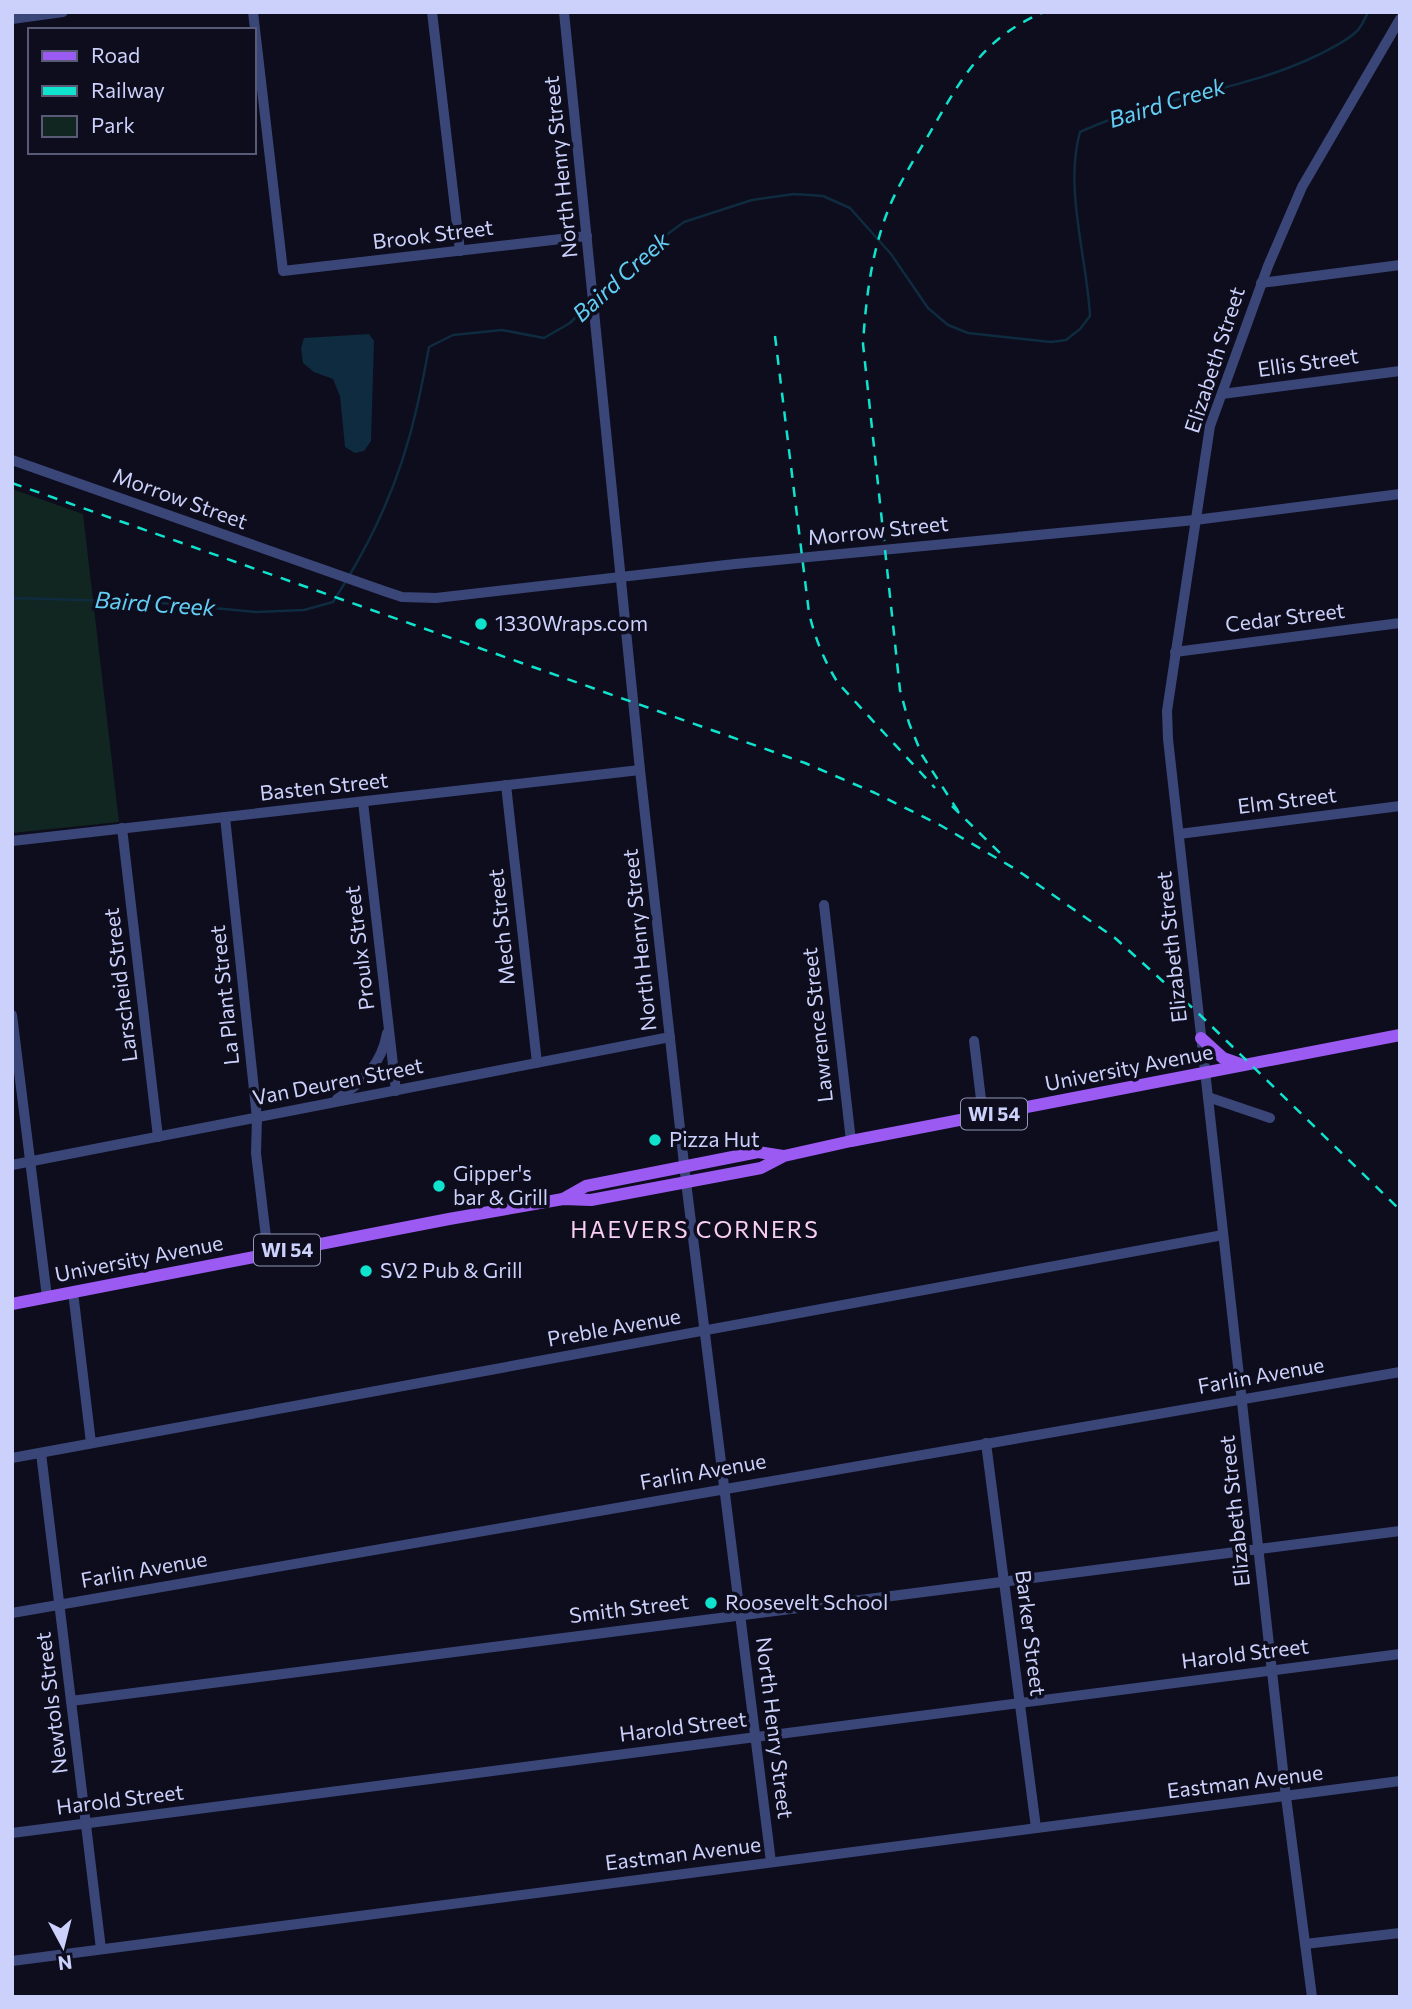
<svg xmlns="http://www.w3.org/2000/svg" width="1412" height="2009" font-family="Commissioner,sans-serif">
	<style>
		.green { fill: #112621 }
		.water { fill: #0f2b3f }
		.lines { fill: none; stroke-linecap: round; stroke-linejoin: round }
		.stream { stroke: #0f2b3f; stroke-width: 2.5 }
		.minor { stroke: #3b4678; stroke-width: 10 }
		.major { stroke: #9b5bf3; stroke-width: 12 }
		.rail { stroke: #10e3cd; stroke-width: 2.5; stroke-dasharray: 10 9; stroke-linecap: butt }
		.poi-dot { fill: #10e3cd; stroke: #0d0d1d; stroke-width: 2.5 }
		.labels { text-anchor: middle; stroke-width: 7; stroke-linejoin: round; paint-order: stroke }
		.shield { fill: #0d0d1d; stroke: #9396b8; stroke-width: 2 }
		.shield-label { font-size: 19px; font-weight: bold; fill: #ccd1fb }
		.street-label { font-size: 21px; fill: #ccd1fb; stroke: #0d0d1d }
		.poi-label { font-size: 21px; fill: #ccd1fb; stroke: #0d0d1d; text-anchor: start }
		.water-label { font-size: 23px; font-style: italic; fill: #62cef4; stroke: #0d0d1d }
		.neighbourhood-label { font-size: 23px; letter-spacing: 2px; fill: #fbcef4; stroke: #0d0d1d }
	</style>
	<rect width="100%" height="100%" fill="#0d0d1d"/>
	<!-- green -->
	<polygon class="green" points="12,489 83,514 119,822 12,833"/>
	<!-- water -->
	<polygon class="water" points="369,334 374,341 371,441 364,451 355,453 345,447 340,396 333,379 314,372 303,363 301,348 304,338"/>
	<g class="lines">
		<!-- stream -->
		<g class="stream">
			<path d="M 597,296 L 632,260 L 684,222 L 752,200 L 794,194 L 823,196 L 850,208 L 891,254 L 928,308 L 948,325 L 968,333 L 1051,342 L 1066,340 L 1080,329 L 1090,316 C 1087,258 1064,188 1080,132 C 1155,97 1241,92 1316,56 C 1329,49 1346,42 1357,31 C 1362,26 1365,18 1368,12"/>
			<path d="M 349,576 C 379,526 403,468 416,411 C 421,390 425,369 429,347 L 453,335 L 502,330 L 544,338 L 570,323 L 590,303"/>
			<polyline points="12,598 151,602 257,612 304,610 333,602 346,581"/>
		</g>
		<!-- minor -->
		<g class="minor">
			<polyline points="253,12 283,271 587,236"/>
			<polyline points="432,12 460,251"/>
			<polyline points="564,12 640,770 686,1182 771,1862"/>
			<polyline points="12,19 63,12"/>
			<polyline points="1261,283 1400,265"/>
			<polyline points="1222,394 1400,371"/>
			<polyline points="12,460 384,591 402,597 436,598 735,564 1195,520 1400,494"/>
			<polyline points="1175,652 1400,623"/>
			<polyline points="506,785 537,1063"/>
			<polyline points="363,802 396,1091"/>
			<polyline points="225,817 257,1118 256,1153 268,1254"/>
			<polyline points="122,828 158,1137"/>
			<polyline points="1179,834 1400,806"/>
			<polyline points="12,841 640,770"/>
			<polyline points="824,905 851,1141"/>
			<polyline points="12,1015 47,1297"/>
			<polyline points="974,1041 983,1116"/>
			<polyline points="1208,1097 1270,1118"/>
			<path d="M 337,1099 C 362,1083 382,1064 387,1033"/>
			<polyline points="12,1165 670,1037"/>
			<polyline points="73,1292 91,1443"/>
			<polyline points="986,1443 1036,1828"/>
			<polyline points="41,1453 101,1949"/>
			<polyline points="12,1458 1223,1235"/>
			<polyline points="12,1613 1400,1372"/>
			<polyline points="71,1701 1400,1531"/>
			<polyline points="12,1833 1400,1654"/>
			<polyline points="1305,1944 1400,1933"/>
			<polyline points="12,1961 1400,1781"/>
			<polyline points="1312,1997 1286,1797 1168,739 1167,711 1210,426 1268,266 1302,187 1400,19"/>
		</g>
		<!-- major -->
		<g class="major">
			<polyline points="1201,1038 1223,1058 1243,1065"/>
			<polyline points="563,1199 586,1186 758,1152 783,1156"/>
			<polyline points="12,1304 449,1219 563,1199 591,1200 761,1168 784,1156 851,1141 1400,1035"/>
		</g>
		<!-- rail -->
		<g class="rail">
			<path d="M 775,336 L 809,613 C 815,638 824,661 838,683 L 935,788"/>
			<polyline points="12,483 805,763 875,793 940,825 1017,870 1115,938 1198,1013 1400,1210"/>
			<polyline points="952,806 1002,855"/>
			<path d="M 958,811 L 922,755 L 909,723 L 900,690 L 863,344 C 866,296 872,248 891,203 C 903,176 920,150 935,124 C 965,72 987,36 1044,12"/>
		</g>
	</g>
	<!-- markers -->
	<g class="poi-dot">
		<circle cx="481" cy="624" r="7"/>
		<circle cx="655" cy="1140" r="7"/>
		<circle cx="439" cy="1186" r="7"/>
		<circle cx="366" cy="1271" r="7"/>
		<circle cx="711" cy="1603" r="7"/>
	</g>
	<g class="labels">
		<!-- shield labels -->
		<g class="shield">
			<rect x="961" y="1098.5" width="66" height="31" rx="5"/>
			<rect x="254" y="1234.5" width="66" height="31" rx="5"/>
		</g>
		<g class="shield-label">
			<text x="994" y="1121">WI 54</text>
			<text x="287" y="1257">WI 54</text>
		</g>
		<!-- street labels -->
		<g class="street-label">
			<text transform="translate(561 167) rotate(-96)" y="7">North Henry Street</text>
			<text transform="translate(433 235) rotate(-7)" y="7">Brook Street</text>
			<text transform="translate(1215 360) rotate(-72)" y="7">Elizabeth Street</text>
			<text transform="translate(1308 363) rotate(-8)" y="7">Ellis Street</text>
			<text transform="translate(180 499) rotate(20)" y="7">Morrow Street</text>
			<text transform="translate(878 531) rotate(-6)" y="7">Morrow Street</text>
			<text transform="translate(1285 618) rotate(-7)" y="7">Cedar Street</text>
			<text transform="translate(324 787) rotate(-6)" y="7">Basten Street</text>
			<text transform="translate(1287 801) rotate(-7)" y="7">Elm Street</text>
			<text transform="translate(502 927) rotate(-96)" y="7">Mech Street</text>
			<text transform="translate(640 940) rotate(-96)" y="7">North Henry Street</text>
			<text transform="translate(1172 947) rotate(-96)" y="7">Elizabeth Street</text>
			<text transform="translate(360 948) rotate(-97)" y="7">Proulx Street</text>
			<text transform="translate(121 985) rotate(-97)" y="7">Larscheid Street</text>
			<text transform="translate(225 995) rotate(-96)" y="7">La Plant Street</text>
			<text transform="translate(818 1025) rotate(-96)" y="7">Lawrence Street</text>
			<text transform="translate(1129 1068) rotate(-11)" y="7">University Avenue</text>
			<text transform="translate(338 1082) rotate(-11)" y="7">Van Deuren Street</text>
			<text transform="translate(139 1259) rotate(-11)" y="7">University Avenue</text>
			<text transform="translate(614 1328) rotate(-10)" y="7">Preble Avenue</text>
			<text transform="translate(1261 1376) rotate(-10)" y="7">Farlin Avenue</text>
			<text transform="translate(703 1472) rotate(-10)" y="7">Farlin Avenue</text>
			<text transform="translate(1235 1511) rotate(-96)" y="7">Elizabeth Street</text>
			<text transform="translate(144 1570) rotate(-10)" y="7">Farlin Avenue</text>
			<text transform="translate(629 1609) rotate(-7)" y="7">Smith Street</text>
			<text transform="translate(1030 1633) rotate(83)" y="7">Barker Street</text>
			<text transform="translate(1245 1654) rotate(-7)" y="7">Harold Street</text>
			<text transform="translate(52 1703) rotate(-97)" y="7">Newtols Street</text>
			<text transform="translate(683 1727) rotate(-7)" y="7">Harold Street</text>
			<text transform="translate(774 1728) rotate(83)" y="7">North Henry Street</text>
			<text transform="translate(1245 1782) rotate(-7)" y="7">Eastman Avenue</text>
			<text transform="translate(120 1800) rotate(-7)" y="7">Harold Street</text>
			<text transform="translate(683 1854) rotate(-7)" y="7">Eastman Avenue</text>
		</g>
		<!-- poi labels -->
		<g class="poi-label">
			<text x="495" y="631">1330Wraps.com</text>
			<text x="669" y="1147">Pizza Hut</text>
			<text x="453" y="1181">Gipper's<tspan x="453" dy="24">bar &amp; Grill</tspan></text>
			<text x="380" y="1278">SV2 Pub &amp; Grill</text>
			<text x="725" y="1610">Roosevelt School</text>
		</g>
		<!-- water labels -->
		<g class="water-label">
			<text transform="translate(1167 103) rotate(-17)" y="8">Baird Creek</text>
			<text transform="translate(621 277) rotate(-42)" y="8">Baird Creek</text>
			<text transform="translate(155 604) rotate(4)" y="8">Baird Creek</text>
		</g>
		<!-- neighbourhood labels -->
		<g class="neighbourhood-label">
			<text x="695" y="1238">HAEVERS CORNERS</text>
		</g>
	</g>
	<!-- border -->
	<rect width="1412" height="2009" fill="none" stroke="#ccd1fb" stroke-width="28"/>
	<!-- legend -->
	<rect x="28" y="28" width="228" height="126" fill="#0d0d1d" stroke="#595b76" stroke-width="2"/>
	<rect x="42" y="51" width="35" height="10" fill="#9b5bf3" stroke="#595b76" stroke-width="2"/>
	<text x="91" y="63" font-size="21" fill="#ccd1fb">Road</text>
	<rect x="42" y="86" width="35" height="10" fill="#10e3cd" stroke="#595b76" stroke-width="2"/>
	<text x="91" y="98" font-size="21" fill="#ccd1fb">Railway</text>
	<rect x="42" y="116" width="35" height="21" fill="#112621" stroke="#595b76" stroke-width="2"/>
	<text x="91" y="133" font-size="21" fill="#ccd1fb">Park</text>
	<!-- north arrow -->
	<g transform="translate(63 1946) rotate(173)" stroke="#0d0d1d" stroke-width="5" paint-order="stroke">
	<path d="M0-5L12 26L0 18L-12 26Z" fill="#ccd1fb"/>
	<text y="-10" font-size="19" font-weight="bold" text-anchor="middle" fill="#ccd1fb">N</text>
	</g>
</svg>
